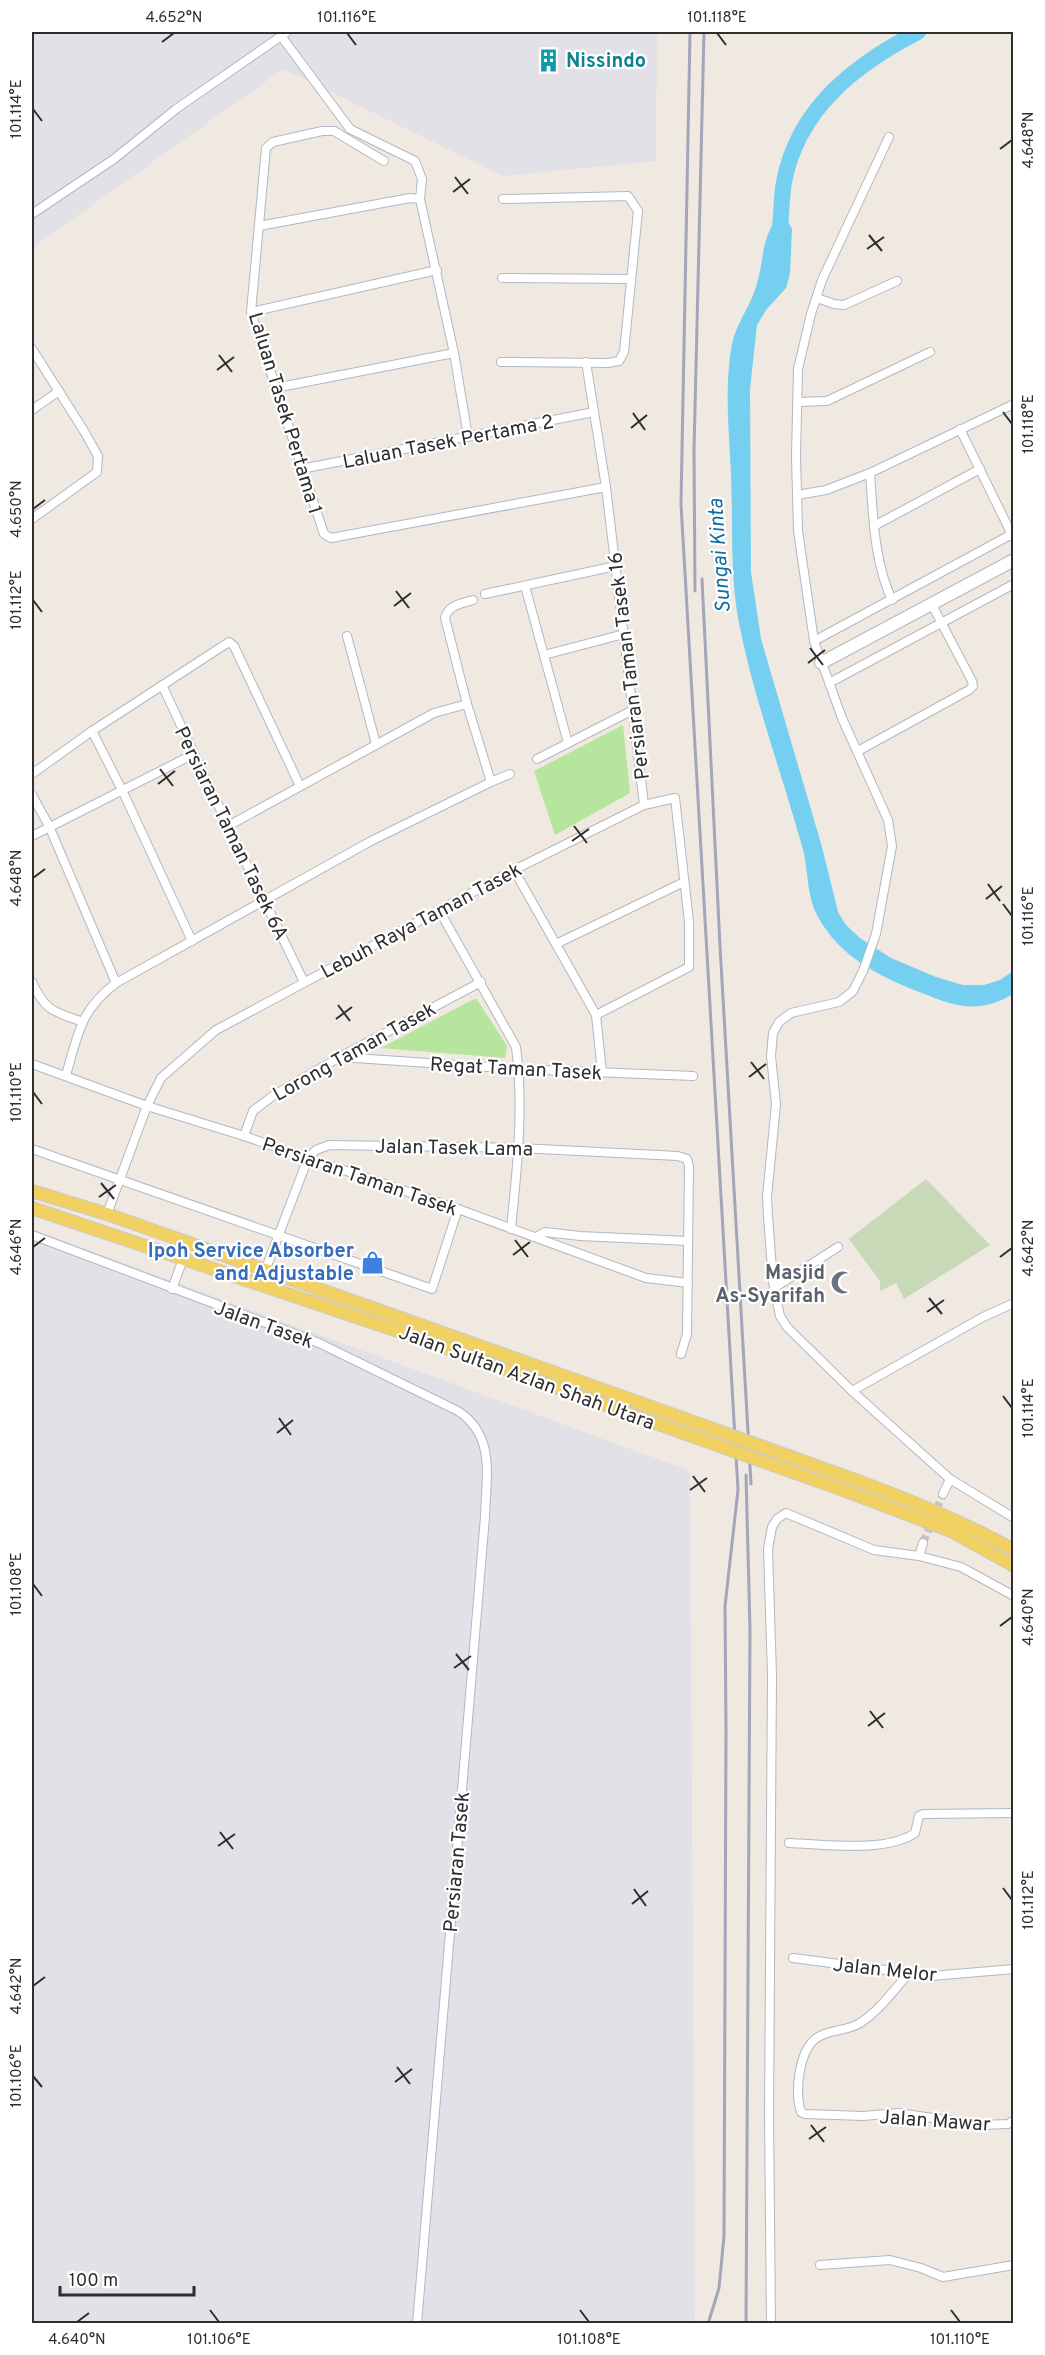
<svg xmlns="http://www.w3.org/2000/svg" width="1045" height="2355" font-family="Overpass,sans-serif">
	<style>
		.industrial { fill: #e3e1e8 }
		.green { fill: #b6e59e }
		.cemetery { fill: #c8d9b8 }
		.water { fill: #75cff0 }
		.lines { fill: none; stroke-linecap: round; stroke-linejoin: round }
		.river { stroke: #75cff0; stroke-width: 16 }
		.street-tunnel { stroke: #c8c4bd; stroke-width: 8; stroke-dasharray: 8 4; stroke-linecap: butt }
		.street-casing { stroke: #b4b7c1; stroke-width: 10 }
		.secondary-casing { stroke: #b4b7c1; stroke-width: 14 }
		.primary-casing { stroke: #c9c9c9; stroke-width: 14 }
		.street { stroke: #fff; stroke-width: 8 }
		.secondary { stroke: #fff; stroke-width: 12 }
		.primary { stroke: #f2d163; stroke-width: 12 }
		.rail { stroke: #a3a6b8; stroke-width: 3 }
		.primary-bridge-casing { stroke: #c9c9c9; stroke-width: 14; stroke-linecap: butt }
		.primary-bridge { stroke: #f2d163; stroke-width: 12 }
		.ticks { fill: none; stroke: #2e2e2e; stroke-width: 2 }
		.labels { text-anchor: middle; stroke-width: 4.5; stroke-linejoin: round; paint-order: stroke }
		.culture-label { font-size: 20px; font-weight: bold; fill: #0d838f; stroke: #fff; text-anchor: start }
		.street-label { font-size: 20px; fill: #2e2e2e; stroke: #fff }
		.shop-label { font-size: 20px; font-weight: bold; fill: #366cbe; stroke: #fff; text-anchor: end }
		.worship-label { font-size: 20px; font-weight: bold; fill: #5b616d; stroke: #fff; text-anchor: end }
		.water-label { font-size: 21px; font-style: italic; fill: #0d6fa3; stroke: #fff }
		.neatline { fill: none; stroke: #2e2e2e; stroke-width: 2 }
		.ticks-label { font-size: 15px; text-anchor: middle; fill: #2e2e2e }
	</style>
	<rect width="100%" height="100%" fill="#efe9e1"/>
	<!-- industrial -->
	<g class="industrial">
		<polygon points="32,32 657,32 656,161 503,176 283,69 32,248"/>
		<polygon points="32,1229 690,1471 695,2323 32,2323"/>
	</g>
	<!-- green -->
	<g class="green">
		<polygon points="623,725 630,793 555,835 534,771"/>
		<polygon points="476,998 507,1046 505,1058 381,1048"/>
	</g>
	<!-- cemetery -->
	<polygon class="cemetery" points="926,1179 990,1245 904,1299 896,1283 880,1291 880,1281 849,1239"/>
	<!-- water -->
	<path class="water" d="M 782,211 L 792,229 L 790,274 L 786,288 L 766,310 L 757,325 L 750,389 L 751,572 L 761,639 L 822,847 L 838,912 L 846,925 L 860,938 L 891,958 L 936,977 L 963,985 L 984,985 L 1000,980 L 1013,971 L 1013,994 C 980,1014 956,1007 922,993 C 880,977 839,957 817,915 C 808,898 808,877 805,859 C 803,846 798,834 795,822 C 775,754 751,687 738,618 C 730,570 733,522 731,474 C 729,431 724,387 732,344 C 736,324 750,307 756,287 C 766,255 759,240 782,211 Z"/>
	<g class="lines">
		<!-- river -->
		<path class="river" d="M 779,232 C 782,216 781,198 784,182 C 798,108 856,64 918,32"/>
		<!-- street-tunnel -->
		<polyline class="street-tunnel" points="923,1543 943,1494"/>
		<defs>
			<g id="street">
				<polyline points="281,36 350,129 415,161 422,179 420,199"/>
				<polyline points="889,137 822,280 811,314 798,369 796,456 798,531 814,641 842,718 888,820 892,846 876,934 863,971 853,991 839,1002 791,1013 779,1022 773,1033 771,1056 776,1104 767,1197 768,1216 773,1282 780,1316 787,1327 852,1391 950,1479 1014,1518"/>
				<polyline points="384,161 334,131 322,131 273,142 266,148 251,312 324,534 331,538 606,487"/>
				<polyline points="32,214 114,159 176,109 287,32"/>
				<polyline points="259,226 410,198 420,199 454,353 468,437"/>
				<polyline points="502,278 631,279"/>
				<polyline points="817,298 834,304 844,305 897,281"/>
				<polyline points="251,312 437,270"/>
				<polyline points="32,349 84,431 98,456 97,472 32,519"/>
				<polyline points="501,362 608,363 619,361 624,352 638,211 628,196 503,199"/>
				<polyline points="586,362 606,487 644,805"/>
				<polyline points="275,388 454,353"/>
				<polyline points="797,402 827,401 930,352"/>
				<polyline points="32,410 59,391"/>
				<polyline points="960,429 1013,537"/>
				<polyline points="301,469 594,412"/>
				<path d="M 870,473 C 873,515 874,562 892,600"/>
				<polyline points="797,495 826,490 870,473 1014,404"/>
				<polyline points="874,526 980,469"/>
				<polyline points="525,586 568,743"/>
				<polyline points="485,594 616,566"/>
				<polyline points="347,636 376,744"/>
				<polyline points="814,641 1014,533"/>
				<polyline points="544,655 624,634"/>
				<polyline points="829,683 1014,584"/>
				<polyline points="162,685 228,826 304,982"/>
				<path d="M 467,704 L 445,618 C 449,604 461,604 473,600"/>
				<polyline points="92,731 122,790 192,941"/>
				<polyline points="858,751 969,690 973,686 972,681 931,603"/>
				<polyline points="537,759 633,710"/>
				<polyline points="32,774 92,731 229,642 234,646 300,786"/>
				<polyline points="491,782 510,774"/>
				<polyline points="32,795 49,826 116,983"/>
				<polyline points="32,836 194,754"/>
				<polyline points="514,870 596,1015 602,1072"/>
				<path d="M 439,910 L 516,1047 C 524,1108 517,1169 511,1229"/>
				<polyline points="556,944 684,882"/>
				<path d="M 32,982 C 45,1011 54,1012 83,1022"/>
				<polyline points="340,1057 519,1069 693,1076"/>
				<polyline points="32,1064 147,1106 244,1136 458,1209 646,1278 688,1283"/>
				<path d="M 66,1075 C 78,1035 80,1010 116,983 L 371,841 L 491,782 L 467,704 L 434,713 L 228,826"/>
				<polyline points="244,1136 253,1111 274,1095 340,1057 481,982"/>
				<polyline points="32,1149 432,1289 458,1209"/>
				<polyline points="107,1214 147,1106 161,1078 216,1030 514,870 644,805 675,798 689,922 689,967 596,1015"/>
				<path d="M 32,1235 L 319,1343 L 458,1411 C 496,1436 486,1477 485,1517 L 417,2324"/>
				<polyline points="536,1237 545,1232 580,1236 688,1241"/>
				<polyline points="265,1271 308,1158 316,1150 329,1145 519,1148 678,1156 687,1159 689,1166 687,1334 681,1354"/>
				<polyline points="774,1288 838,1247"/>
				<polyline points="172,1289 183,1259"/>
				<polyline points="852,1391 983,1317 1014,1303"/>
				<polyline points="943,1494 950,1479"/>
				<polyline points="919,1556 923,1543"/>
				<path d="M 789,1843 C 824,1844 886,1853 915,1833 L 919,1816 L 923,1814 L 1014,1813"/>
				<polyline points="793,1958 931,1976 1014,1969"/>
				<path d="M 909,1973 C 894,1990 879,2011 860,2023 C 848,2031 833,2029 820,2036 C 799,2046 794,2092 801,2112 L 805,2114 L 863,2116 L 898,2113 L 982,2125 L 1008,2124 L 1014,2120"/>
				<polyline points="820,2265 890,2260 921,2268 943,2277 1014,2265"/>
				<polyline points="771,2324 769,2115 772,1675 768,1549 772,1527 777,1519 786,1513 874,1550 919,1556 961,1567 1014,1596"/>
			</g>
			<polyline id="secondary" points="821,663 1014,560"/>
			<g id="primary">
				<polyline points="32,1191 107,1214 632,1400"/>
				<polyline points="32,1208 413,1336 630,1414"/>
				<path d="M 847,1477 C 907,1499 957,1519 1014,1550"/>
				<polyline points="846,1491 951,1531 1014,1566"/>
			</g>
		</defs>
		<!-- street casing -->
		<use href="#street" class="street-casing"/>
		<!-- secondary casing -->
		<use href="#secondary" class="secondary-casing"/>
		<!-- primary casing -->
		<use href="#primary" class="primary-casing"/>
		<!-- street -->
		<use href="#street" class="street"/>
		<!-- secondary -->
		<use href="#secondary" class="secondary"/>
		<!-- primary -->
		<use href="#primary" class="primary"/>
		<!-- rail -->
		<g class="rail">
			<polyline points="690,32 681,504 738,1490 725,1606 726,1730 724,2236 719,2288 708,2324"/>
			<polyline points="702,579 720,946 751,1484"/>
			<polyline points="695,591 694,451 704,32"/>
			<polyline points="746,1475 750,1630 746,2324"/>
		</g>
		<defs>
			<g id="primary-bridge">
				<polyline points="632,1400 847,1477"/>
				<polyline points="630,1414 846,1491"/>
			</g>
		</defs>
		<!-- primary-bridge casing -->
		<use href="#primary-bridge" class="primary-bridge-casing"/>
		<!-- primary-bridge -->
		<use href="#primary-bridge" class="primary-bridge"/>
	</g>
	<!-- ticks -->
	<path class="ticks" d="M 347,33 L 356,45M 717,33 L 726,45M 162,42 L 174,33M 33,109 L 42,121M 1000,149 L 1012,140M 455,177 L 468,194M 453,192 L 470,179M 869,235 L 882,251M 867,249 L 884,237M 219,355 L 232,372M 217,370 L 234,357M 1003,412 L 1012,424M 633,413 L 645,430M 631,428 L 647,415M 33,509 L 45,500M 396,591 L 409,608M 33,600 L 42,612M 394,606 L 411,593M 810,648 L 823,665M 808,663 L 825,650M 160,769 L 173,786M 158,784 L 175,771M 574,826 L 587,843M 572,841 L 589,829M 33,878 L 45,869M 988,884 L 1000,901M 986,899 L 1002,886M 1003,904 L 1012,916M 338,1005 L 350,1021M 336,1019 L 352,1007M 751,1062 L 764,1079M 749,1077 L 766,1064M 33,1092 L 42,1104M 101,1183 L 114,1199M 99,1197 L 116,1185M 515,1240 L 528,1257M 33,1247 L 45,1238M 513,1255 L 530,1242M 1000,1257 L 1012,1248M 929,1298 L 942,1314M 927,1312 L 944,1300M 1003,1396 L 1012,1408M 279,1418 L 291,1435M 277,1433 L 293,1420M 693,1476 L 705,1492M 690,1490 L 707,1478M 33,1584 L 42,1596M 1000,1626 L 1012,1617M 456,1654 L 469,1670M 454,1668 L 471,1656M 870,1711 L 883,1728M 868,1726 L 885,1713M 220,1832 L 233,1849M 218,1846 L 235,1834M 1003,1888 L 1012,1900M 634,1889 L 646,1906M 632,1904 L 648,1891M 33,1986 L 45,1977M 397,2067 L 410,2084M 33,2076 L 42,2087M 395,2082 L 412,2069M 811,2125 L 824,2142M 809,2139 L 826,2127M 210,2310 L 219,2322M 580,2310 L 589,2322M 951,2310 L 960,2322M 77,2322 L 89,2313"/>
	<!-- icons -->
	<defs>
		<symbol id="building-bare" viewBox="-9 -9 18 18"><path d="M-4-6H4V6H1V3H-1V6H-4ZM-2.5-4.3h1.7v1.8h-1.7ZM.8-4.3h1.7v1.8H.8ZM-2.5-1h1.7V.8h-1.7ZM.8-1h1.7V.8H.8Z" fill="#0f9aa8" stroke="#fff" stroke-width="2.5" paint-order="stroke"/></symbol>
		<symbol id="shop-bare" viewBox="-9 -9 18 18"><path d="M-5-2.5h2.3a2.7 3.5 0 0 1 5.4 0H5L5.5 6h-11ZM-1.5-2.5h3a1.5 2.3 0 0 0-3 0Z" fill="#3f7fe0" stroke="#fff" stroke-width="2.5" paint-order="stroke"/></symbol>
		<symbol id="mosque-bare" viewBox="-9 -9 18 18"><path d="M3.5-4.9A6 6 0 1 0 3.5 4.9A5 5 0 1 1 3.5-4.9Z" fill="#6b7280" stroke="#fff" stroke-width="2.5" paint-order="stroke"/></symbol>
	</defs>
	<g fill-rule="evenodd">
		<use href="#building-bare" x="532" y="44" width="33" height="33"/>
		<use href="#shop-bare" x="356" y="1246" width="33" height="33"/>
		<use href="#mosque-bare" x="826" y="1266" width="33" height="33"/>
	</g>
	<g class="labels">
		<!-- culture labels -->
		<g class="culture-label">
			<text x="566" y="67">Nissindo</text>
		</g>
		<!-- street labels -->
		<g class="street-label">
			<text transform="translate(286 413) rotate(73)" y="7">Laluan Tasek Pertama 1</text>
			<text transform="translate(448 441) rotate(-11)" y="7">Laluan Tasek Pertama 2</text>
			<text transform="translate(628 666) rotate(-97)" y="7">Persiaran Taman Tasek 16</text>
			<text transform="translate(232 833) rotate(64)" y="7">Persiaran Taman Tasek 6A</text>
			<text transform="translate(421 920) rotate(-28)" y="7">Lebuh Raya Taman Tasek</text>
			<text transform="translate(354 1051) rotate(-29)" y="7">Lorong Taman Tasek</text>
			<text transform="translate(516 1068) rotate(3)" y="7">Regat Taman Tasek</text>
			<text transform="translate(454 1147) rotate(1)" y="7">Jalan Tasek Lama</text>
			<text transform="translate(360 1176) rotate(19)" y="7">Persiaran Taman Tasek</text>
			<text transform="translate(264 1324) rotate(20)" y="7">Jalan Tasek</text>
			<text transform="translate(527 1377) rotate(20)" y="7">Jalan Sultan Azlan Shah Utara</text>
			<text transform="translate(456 1862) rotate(-85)" y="7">Persiaran Tasek</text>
			<text transform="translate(885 1969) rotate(6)" y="7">Jalan Melor</text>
			<text transform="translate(935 2120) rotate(4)" y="7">Jalan Mawar</text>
		</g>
		<!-- shop labels -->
		<g class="shop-label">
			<text x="354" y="1257">Ipoh Service Absorber<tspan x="354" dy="23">and Adjustable</tspan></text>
		</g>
		<!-- worship labels -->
		<g class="worship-label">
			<text x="825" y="1279">Masjid<tspan x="825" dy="23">As-Syarifah</tspan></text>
		</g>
		<!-- water labels -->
		<g class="water-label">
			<text transform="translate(719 556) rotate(-94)" y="7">Sungai Kinta</text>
		</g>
	</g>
	<!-- border -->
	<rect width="1045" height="2355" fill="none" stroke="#ffffff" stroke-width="66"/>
	<!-- scale -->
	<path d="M60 2286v9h134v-9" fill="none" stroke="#2e2e2e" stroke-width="3"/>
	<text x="69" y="2286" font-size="18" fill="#2e2e2e" stroke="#ffffff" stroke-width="4.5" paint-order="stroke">100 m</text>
	<rect x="33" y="33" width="979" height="2289" class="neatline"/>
	<g class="ticks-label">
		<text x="174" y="22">4.652°N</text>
		<text x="347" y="22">101.116°E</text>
		<text x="717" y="22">101.118°E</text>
		<text transform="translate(16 109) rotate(-90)" y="5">101.114°E</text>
		<text transform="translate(1028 140) rotate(-90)" y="5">4.648°N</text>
		<text transform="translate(1028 424) rotate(-90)" y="5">101.118°E</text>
		<text transform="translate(16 509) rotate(-90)" y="5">4.650°N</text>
		<text transform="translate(16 600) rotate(-90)" y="5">101.112°E</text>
		<text transform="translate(16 878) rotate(-90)" y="5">4.648°N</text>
		<text transform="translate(1028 916) rotate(-90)" y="5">101.116°E</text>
		<text transform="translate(16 1092) rotate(-90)" y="5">101.110°E</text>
		<text transform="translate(16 1247) rotate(-90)" y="5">4.646°N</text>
		<text transform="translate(1028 1248) rotate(-90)" y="5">4.642°N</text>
		<text transform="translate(1028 1408) rotate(-90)" y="5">101.114°E</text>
		<text transform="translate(16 1584) rotate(-90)" y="5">101.108°E</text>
		<text transform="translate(1028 1617) rotate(-90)" y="5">4.640°N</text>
		<text transform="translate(1028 1900) rotate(-90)" y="5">101.112°E</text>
		<text transform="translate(16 1986) rotate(-90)" y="5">4.642°N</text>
		<text transform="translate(16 2076) rotate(-90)" y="5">101.106°E</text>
		<text x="77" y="2344">4.640°N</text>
		<text x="219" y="2344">101.106°E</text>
		<text x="589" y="2344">101.108°E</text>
		<text x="960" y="2344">101.110°E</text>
	</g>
</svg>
